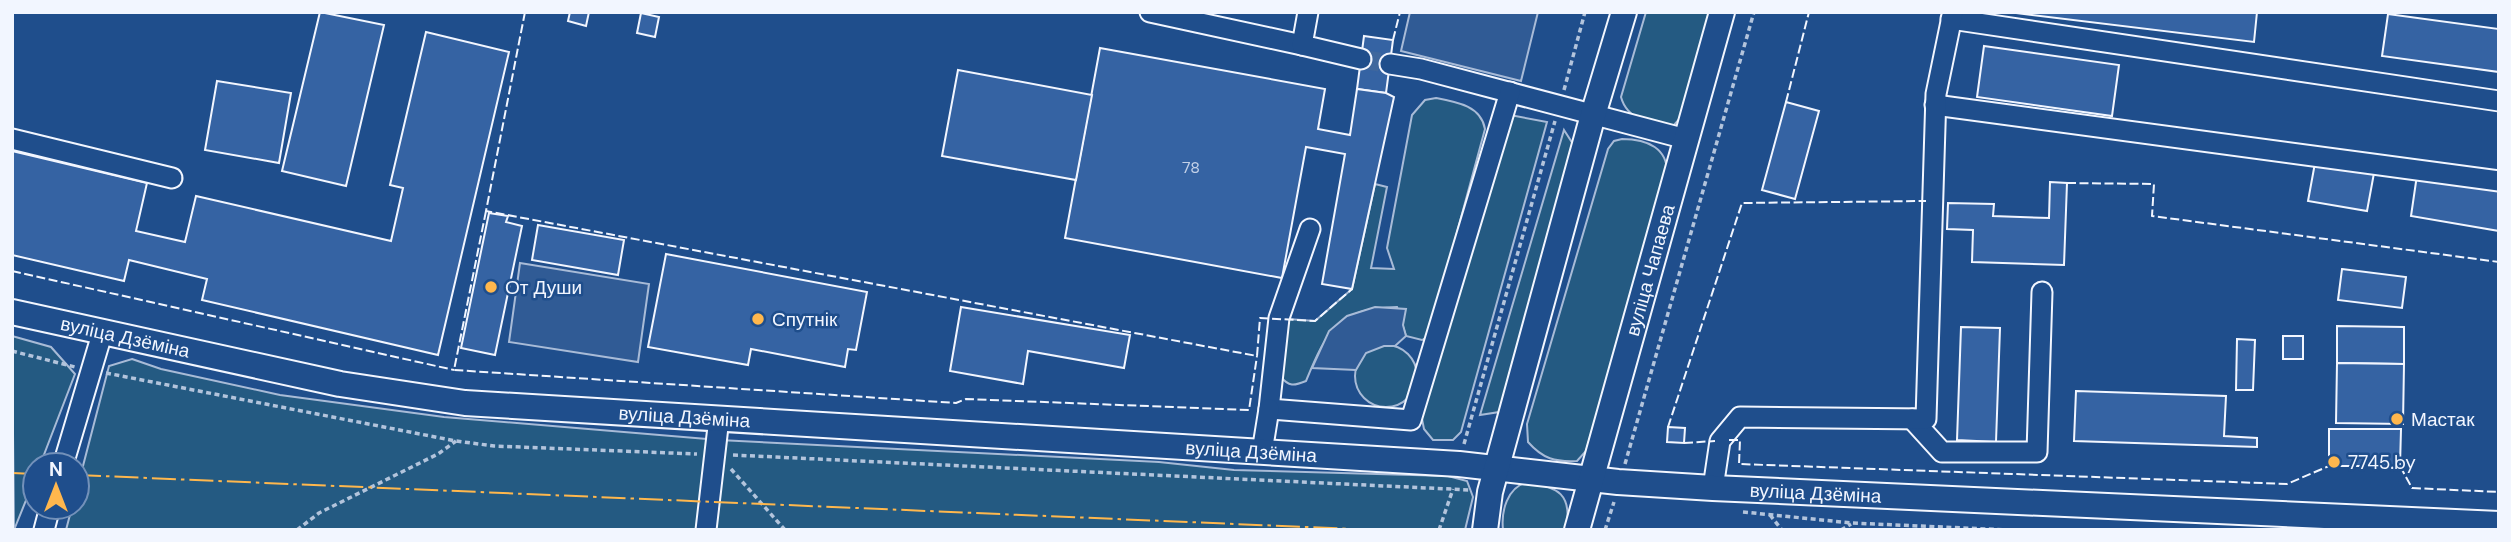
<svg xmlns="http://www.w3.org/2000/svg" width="2511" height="542" font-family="'DM Sans',sans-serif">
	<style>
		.green { fill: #245a82; stroke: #a8bbd7; stroke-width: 2 }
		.parking { fill: #305b95; stroke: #a8bbd7; stroke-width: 2 }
		.building { fill: #3563a3; stroke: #f2f6ff; stroke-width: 2 }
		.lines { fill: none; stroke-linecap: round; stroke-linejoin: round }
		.minor-tunnel { stroke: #3f679d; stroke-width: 19; stroke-dasharray: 19 10; stroke-linecap: butt }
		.minor-casing { stroke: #f2f6ff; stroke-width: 23 }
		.major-casing { stroke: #f2f6ff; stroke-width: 28 }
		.path { stroke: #b3c4dc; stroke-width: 3.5; stroke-dasharray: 5 3.5; stroke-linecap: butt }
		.minor { stroke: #1f4e8c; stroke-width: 19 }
		.major { stroke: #1f4e8c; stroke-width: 24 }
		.fence { stroke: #f2f6ff; stroke-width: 2; stroke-dasharray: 9 3.5; stroke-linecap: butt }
		.power { stroke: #ffb74d; stroke-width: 2; stroke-dasharray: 24 5 3.5 5; stroke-linecap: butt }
		.poi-dot { fill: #ffb74d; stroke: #1f4e8c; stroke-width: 2.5 }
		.labels { text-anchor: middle; stroke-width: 5; stroke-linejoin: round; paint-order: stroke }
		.number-label { font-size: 16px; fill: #c3d1e8 }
		.street-label { font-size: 19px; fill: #f2f6ff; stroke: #1f4e8c }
		.poi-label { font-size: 19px; fill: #f2f6ff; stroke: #1f4e8c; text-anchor: start }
	</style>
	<rect width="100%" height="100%" fill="#1f4e8c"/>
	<!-- green -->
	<g class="green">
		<path d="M 1646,12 L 1711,12 L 1682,116 L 1674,125 C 1653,126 1627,120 1621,97 Z"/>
		<path d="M 1436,98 C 1457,102 1481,106 1485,129 L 1429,336 L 1422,340 L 1406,336 L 1397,307 C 1339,308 1327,330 1306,381 C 1294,386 1289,387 1280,376 L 1289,319 L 1315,321 L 1352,289 L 1375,184 L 1387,187 L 1371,268 L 1394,269 L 1387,248 L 1412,115 L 1425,100 Z"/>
		<polygon points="1510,115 1547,122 1461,432 1453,440 1433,440 1424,429 1421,414"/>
		<polygon points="1564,130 1573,144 1499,412 1480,415"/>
		<path d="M 1622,139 C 1647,139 1669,148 1667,176 L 1586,451 L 1577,461 C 1555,462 1543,459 1528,442 L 1527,424 L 1608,149 L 1614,141 Z"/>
		<polygon points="12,336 51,347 75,374 40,465 35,465 35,478 14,530"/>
		<circle cx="1386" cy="376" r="31"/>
		<polygon points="132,359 161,369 280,395 444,417 719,440 1159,462 1234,470 1448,476 1467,481 1473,497 1465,530 66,530 72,507 77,507 77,489 109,366"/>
		<path d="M 1527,482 C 1558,487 1573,494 1566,530 L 1503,530 C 1501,511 1507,488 1527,482 Z"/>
	</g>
	<!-- parking -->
	<g class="parking">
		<polygon points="1410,12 1538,12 1521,81 1401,51"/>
		<polygon points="520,263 649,284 638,362 509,342"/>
		<polygon points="1375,307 1406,309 1403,325 1406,336 1395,346 1384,346 1366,353 1356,370 1312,368 1329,331 1347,316"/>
	</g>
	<!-- building -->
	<g class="building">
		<polygon points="320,12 384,25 346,186 282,171"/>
		<polygon points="570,12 589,12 586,26 568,21"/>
		<polygon points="2008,12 2257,12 2254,42"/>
		<polygon points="641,13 659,17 655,37 637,33"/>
		<polygon points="2388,14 2499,29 2499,72 2382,56"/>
		<polygon points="426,32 509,52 438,355 202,300 207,279 129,260 124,281 12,255 12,151 147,183 136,231 185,242 196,196 391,241 403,188 390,185"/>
		<polygon points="1364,36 1393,40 1386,93 1357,89"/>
		<polygon points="1984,46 2119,65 2112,116 1977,97"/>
		<polygon points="1100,48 1325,89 1318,129 1350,135 1357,89 1386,93 1394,97 1352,289 1322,284 1345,154 1306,147 1282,278 1065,238"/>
		<polygon points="958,70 1092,95 1076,180 942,156"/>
		<polygon points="217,81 291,93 279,163 205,150"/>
		<polygon points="1786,102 1819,111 1795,199 1762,190"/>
		<polygon points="2315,163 2374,173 2367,211 2308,201"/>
		<polygon points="2417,175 2499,189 2499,231 2411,216"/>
		<polygon points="2050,182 2067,183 2064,265 1972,262 1973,230 1947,229 1948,203 1994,204 1993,216 2049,218"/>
		<polygon points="489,213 508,216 506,222 522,226 495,355 461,348"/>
		<polygon points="538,225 624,240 618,275 532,260"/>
		<polygon points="666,254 867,292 856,350 848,349 845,367 751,349 748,365 648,347"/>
		<polygon points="2342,269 2406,277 2402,308 2338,300"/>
		<polygon points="961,307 1130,335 1124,368 1028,351 1023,384 950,371"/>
		<polygon points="2337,326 2404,327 2404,364 2337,363"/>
		<polygon points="1961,327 2000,328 1996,442 1957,440"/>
		<rect x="2283" y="336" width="20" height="23"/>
		<polygon points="2237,339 2255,340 2253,390 2236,390"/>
		<polygon points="2337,363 2404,364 2403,424 2336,423"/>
		<polygon points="2076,391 2226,396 2224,436 2257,438 2257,447 2074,441"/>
		<polygon points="1668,427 1685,428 1684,443 1667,442"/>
		<polygon points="2329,429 2401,429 2400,466 2329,466"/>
	</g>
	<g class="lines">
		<!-- minor-tunnel -->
		<polyline class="minor-tunnel" points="1361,59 1390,64"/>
		<defs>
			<g id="minor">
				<polyline points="1150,12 1302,45"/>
				<polyline points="1308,12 1302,45 1361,59"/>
				<polyline points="1951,19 2499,101"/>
				<polyline points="1390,64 1421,69 1686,139"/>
				<polyline points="1935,105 2499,181"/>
				<polyline points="12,139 172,178"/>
				<polyline points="1310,229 1279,318 1269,409 1411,420 1510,92"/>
				<polyline points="1912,419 1942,452 2037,452 2042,292"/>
				<polyline points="1262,452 1269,409"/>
				<polyline points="63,465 102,334"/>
				<polyline points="1713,488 1720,441 1740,417 1926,419 1936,94 1953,12"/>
				<polyline points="44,530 50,507"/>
				<polyline points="706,530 719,418"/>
			</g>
			<g id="major">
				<path id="s1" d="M 12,312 L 340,384 L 465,403 L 1459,464 L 1618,482 L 1713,488 L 2499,524"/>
				<polyline points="1485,530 1490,492 1593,115 1624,12"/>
				<path id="s2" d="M 1577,530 L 1722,12"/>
			</g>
		</defs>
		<!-- minor casing -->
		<use href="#minor" class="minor-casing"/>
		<!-- major casing -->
		<use href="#major" class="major-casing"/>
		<!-- path -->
		<g class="path">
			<polyline points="1564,90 1585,12"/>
			<polyline points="12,351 75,367"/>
			<polyline points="106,373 456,441 494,446 697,454"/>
			<polyline points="1464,444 1555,121"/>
			<polyline points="733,455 1470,490"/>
			<polyline points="1625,464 1754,12"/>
			<polyline points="731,469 785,530"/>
			<polyline points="1743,512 1852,523 2009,530"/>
			<polyline points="1770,515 1782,530"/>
			<polyline points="297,530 319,513 438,454 456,441"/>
			<polyline points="1439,530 1453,489"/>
			<polyline points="1605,530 1614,502"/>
			<polyline points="1841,530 1851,524"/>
		</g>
		<!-- minor -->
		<use href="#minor" class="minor"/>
		<!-- major -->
		<use href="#major" class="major"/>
		<!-- fence -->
		<g class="fence">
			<polyline points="525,12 486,211 1257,356 1260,318 1315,321 1352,289"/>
			<polyline points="1393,40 1400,12"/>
			<polyline points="1786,102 1809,12"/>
			<polyline points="2067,183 2154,184 2152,216 2499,262"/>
			<polyline points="486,211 454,370 956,403 966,399 1249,410 1257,356"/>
			<polyline points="12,271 454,370"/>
			<polyline points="1668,427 1742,203 1926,201"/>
			<polyline points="1729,440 1740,440 1739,464 2287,484 2329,466"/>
			<polyline points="1684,443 1715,441"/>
			<polyline points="2400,466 2412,488 2499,492"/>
		</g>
		<!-- power -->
		<g class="power">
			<polyline points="12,473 35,474"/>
			<polyline points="77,475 1377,530"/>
		</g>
	</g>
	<!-- markers -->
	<g class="poi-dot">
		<circle cx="491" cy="287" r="7"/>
		<circle cx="758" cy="319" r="7"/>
		<circle cx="2397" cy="419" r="7"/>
		<circle cx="2334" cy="462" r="7"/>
	</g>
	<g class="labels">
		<!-- number labels -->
		<g class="number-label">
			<text x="1191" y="173">78</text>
		</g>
		<!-- street labels -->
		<g class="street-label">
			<text dy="7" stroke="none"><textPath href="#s2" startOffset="270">вуліца Чапаева</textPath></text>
			<text dy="7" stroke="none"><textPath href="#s1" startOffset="116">вуліца Дзёміна</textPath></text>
			<text dy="7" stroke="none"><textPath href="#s1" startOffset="682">вуліца Дзёміна</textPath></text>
			<text dy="7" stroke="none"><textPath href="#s1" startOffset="1250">вуліца Дзёміна</textPath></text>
			<text dy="7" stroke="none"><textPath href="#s1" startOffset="1816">вуліца Дзёміна</textPath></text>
		</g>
		<!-- poi labels -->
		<g class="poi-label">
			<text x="505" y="294">От Души</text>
			<text x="772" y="326">Спутнік</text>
			<text x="2411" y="426">Мастак</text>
			<text x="2348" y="469">7745.by</text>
		</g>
	</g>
	<!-- border -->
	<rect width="2511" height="542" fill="none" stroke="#f2f6ff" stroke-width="28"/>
	<!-- north arrow -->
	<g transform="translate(56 486)"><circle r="33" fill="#1f4e8c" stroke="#7391ba" stroke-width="2"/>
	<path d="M0-5L12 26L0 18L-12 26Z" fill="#ffb74d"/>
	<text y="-10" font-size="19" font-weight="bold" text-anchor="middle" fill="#f2f6ff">N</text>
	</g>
</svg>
